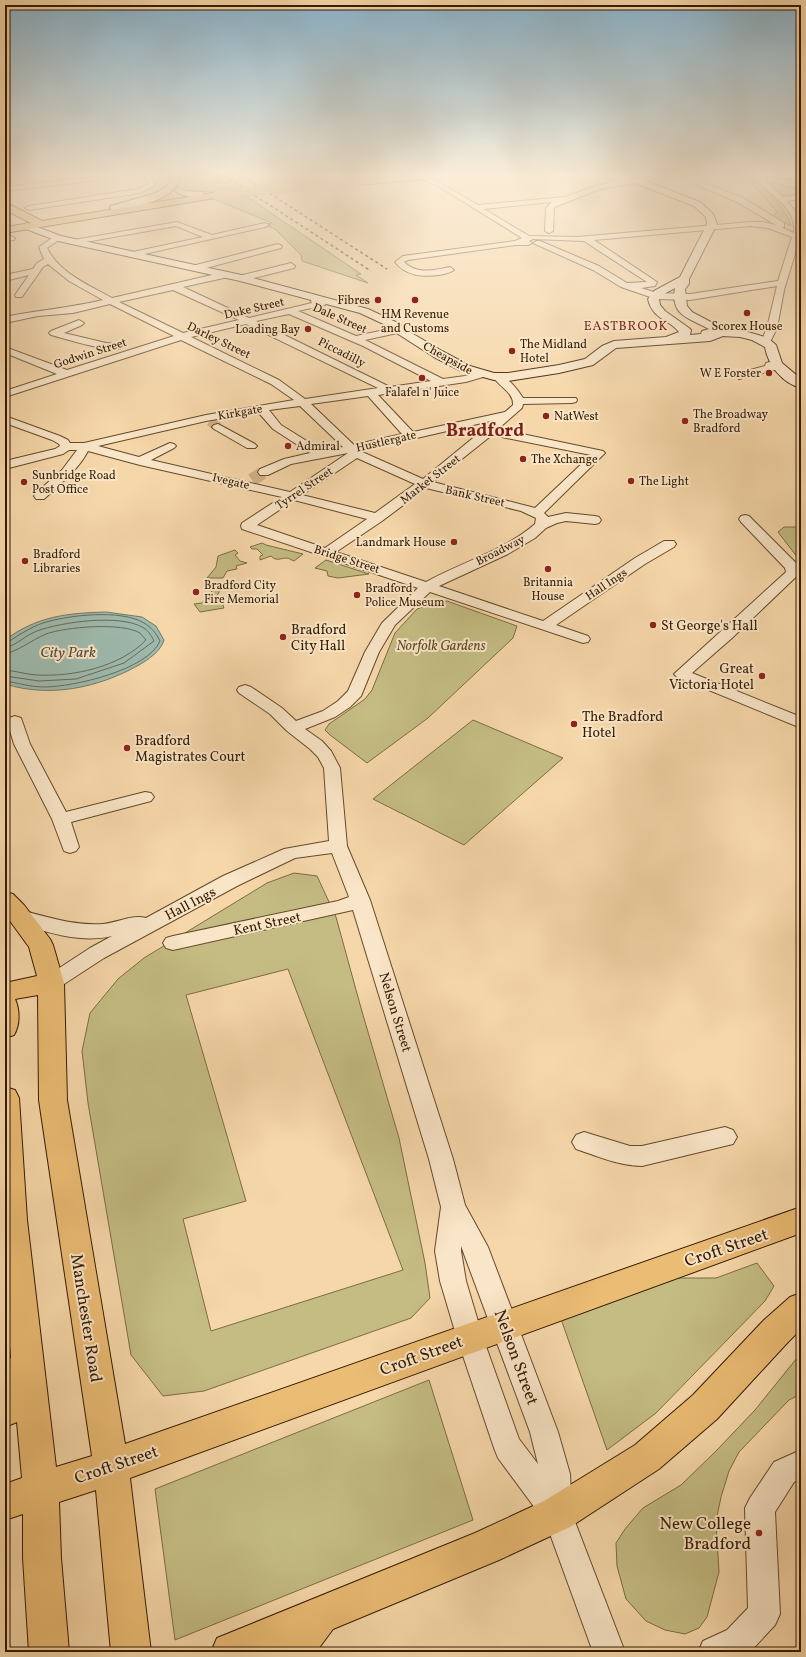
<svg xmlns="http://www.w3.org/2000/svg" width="806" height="1657" font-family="Vollkorn,serif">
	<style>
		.green { fill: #c4bc83; stroke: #7c6c42; fill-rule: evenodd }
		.water { fill: #9db9ad; stroke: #737a68 }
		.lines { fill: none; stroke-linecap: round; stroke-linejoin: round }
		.shore { stroke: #686a56; stroke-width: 1 }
		.street-tunnel-far1 { stroke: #cfb187; stroke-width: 10; stroke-dasharray: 10 5; stroke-linecap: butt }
		.street-tunnel { stroke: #cfb187; stroke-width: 13; stroke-dasharray: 13 6; stroke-linecap: butt }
		.street-casing { stroke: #644a2a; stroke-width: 2 }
		.secondary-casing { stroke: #341b00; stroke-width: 2 }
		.primary-casing { stroke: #341b00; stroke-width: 2 }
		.street { fill: #f9e5c7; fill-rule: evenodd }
		.secondary { fill: #f9e5c7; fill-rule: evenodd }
		.primary { fill: #ebbc74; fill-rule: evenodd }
		.rail { stroke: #341b00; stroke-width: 1.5; stroke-dasharray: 3 3; stroke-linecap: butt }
		.primary-bridge-casing { stroke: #341b00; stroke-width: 10; stroke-linecap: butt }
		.primary-bridge { stroke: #ebbc74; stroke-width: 10 }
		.poi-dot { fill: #8f2418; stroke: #f9e5c7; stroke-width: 1.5 }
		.labels { text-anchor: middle; stroke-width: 4; stroke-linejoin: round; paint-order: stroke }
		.far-poi-label { font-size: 12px; fill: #341b00; stroke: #f9e5c7; text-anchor: start }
		.far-street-label { font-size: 12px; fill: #341b00; stroke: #f9e5c7 }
		.far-quarter-label { font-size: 13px; letter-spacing: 1px; fill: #7a1f14; stroke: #f9e5c7 }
		.poi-label { font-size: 14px; fill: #341b00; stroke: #f9e5c7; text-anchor: start }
		.park-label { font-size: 14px; font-style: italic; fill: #5f4b27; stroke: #f9e5c7 }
		.street-label { font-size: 14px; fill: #341b00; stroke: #f9e5c7 }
		.water-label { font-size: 15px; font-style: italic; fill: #544a34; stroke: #f9e5c7 }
		.near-street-label { font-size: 17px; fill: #341b00; stroke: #f9e5c7 }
		.near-poi-label { font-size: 17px; fill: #341b00; stroke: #f9e5c7; text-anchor: end }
		.far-town-label { font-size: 18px; font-weight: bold; fill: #7a1f14; stroke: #f9e5c7 }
	</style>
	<rect width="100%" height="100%" fill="#f6d7a9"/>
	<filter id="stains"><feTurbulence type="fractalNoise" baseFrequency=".005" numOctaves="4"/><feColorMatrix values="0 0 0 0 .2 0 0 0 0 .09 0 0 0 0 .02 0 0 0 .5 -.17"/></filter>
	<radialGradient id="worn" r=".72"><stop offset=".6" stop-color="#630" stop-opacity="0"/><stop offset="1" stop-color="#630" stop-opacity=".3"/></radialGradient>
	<!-- green -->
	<g class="green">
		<polygon points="187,176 218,176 231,188 205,192 187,191 185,188"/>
		<path d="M 728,176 C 734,176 745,174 750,176 C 761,181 790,214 791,226 L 773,217 L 777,212 L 754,185 Z"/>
		<polygon points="769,181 801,187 801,196 783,197"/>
		<polygon points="243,194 361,274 356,275 368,283 302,261 301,255 275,229 265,225 272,223 211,198"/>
		<polygon points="784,527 801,527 801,562 778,532"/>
		<path d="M 262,543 L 266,545 L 303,554 L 294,561 C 291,560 289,558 287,558 C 280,558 277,562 271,556 L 260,560 L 260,556 L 263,555 L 257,549 L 252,549 L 250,547 Z"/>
		<polygon points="235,550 238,553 235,555 240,561 247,563 236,566 237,569 227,571 223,578 207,578 216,567 218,556"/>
		<polygon points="326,560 369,574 338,578 328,576 327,571 315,568"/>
		<polygon points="205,584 223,584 217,596 222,602 224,608 200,612 194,604 202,603 212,591 204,586"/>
		<polygon points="447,601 517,626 513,638 428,718 367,763 330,735 325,730 329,724 365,699 372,690 395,633 417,609 433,603"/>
		<polygon points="473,720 563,758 464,845 373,799"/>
		<path d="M 294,873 L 317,876 L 336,917 L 361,1008 L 399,1138 L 425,1263 L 430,1298 L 411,1318 L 204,1391 L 163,1396 L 131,1355 L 88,1103 L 82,1051 L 90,1013 L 118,979 L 144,958 L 267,883 ZM 288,969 L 403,1270 L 211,1331 L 183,1219 L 246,1201 L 186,995 Z"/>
		<polygon points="757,1263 774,1286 765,1301 656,1413 607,1450 561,1319 674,1278 716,1278"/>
		<polygon points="801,1353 801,1394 789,1400 739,1452 729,1471 721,1497 716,1521 719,1572 707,1617 699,1628 685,1634 665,1630 646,1621 626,1599 617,1566 616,1543 625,1529 643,1508 681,1485 716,1451 755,1410"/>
		<polygon points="429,1380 473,1520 175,1640 155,1489"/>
		<polygon points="5,1541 10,1652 5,1652"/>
	</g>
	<!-- water -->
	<path class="water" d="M 106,612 L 142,617 L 156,626 L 164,640 C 161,651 149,659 139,665 C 98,688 50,698 5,684 L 5,640 C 37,616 68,613 106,612 Z"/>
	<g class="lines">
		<!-- shore -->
		<g class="shore">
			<path d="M 5,642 L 8,642 C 19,635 31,627 43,623 C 68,615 121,609 144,623 C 151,627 156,633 160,641 C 148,670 73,687 44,687 C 31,687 18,683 5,681"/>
			<path d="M 5,648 C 17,645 26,635 37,631 C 61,622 119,614 142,627 C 148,630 151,635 154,641 L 124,663 L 76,679 L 39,681 L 5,676"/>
			<path d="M 5,654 C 20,650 32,640 46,634 C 65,627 122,622 140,633 C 142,635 144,638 146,640 C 120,667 73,677 36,675 C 25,674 15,671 5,670"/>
		</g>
		<!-- street-tunnel-far1 -->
		<polyline class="street-tunnel-far1" points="210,421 218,427"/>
		<!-- street-tunnel -->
		<polyline class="street-tunnel" points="252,480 264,472"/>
		<defs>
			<g id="street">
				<polygon points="102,176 119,176 116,178 5,191 5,187"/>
				<path d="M 142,176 C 148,176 152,177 156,182 L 154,186 L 140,193 L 29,210 L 25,208 L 29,206 L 138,189 L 149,183 Z"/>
				<path d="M 420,176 L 425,176 L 442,184 L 478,205 L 565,197 L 596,186 L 621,180 L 652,176 L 667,176 L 664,178 L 600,189 L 557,206 L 554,208 L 553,231 L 549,233 L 545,231 L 546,208 L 552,202 L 484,209 L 529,236 L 577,237 L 751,222 L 763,222 L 776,225 L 737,202 L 679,177 L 678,176 L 686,176 L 743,198 L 784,223 L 784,227 L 781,227 L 794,233 C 797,207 767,193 753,176 L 760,176 L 783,197 L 801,195 L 801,199 L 787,201 L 801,219 L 801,234 L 784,290 L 777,328 L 769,344 L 766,345 L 761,342 L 767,328 L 777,286 L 690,300 L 656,299 L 621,287 L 593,270 L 533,243 L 537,241 L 540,241 L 599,266 L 627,283 L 647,282 L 584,241 L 533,239 L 529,241 L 532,243 L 528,245 L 516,245 L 408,260 L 404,262 C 417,275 434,270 450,267 L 454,270 C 450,273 444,274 439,275 C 422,277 406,276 395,262 L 403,256 L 515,241 L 522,238 L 438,186 L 420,178 ZM 751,226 L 768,228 L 792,237 L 778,281 L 690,294 L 657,293 L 641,288 L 655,286 L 657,282 L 594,240 Z"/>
				<polygon points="177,222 212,235 265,223 269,225 265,227 131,257 127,255 128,253 203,237 176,226 74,244 70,242 74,240"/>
				<polygon points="11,236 15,238 14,240 5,241 5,237"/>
				<path d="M 55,236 L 61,236 L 62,238 L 47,248 C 59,273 89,285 112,298 L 225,272 L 228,273 L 229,275 L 228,277 L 183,287 L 249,318 L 312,303 L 311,301 L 312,299 L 315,298 L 325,301 L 326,303 L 325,305 L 298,311 L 356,336 L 399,327 L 402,328 L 404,330 L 402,332 L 365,340 L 443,379 L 465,376 L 479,372 L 483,373 L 484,375 L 483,377 L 466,382 L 378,395 L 413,432 L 505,412 L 513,405 C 514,393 500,387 494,378 L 499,375 C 508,377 518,390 523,398 L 576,398 L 577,400 L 576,402 L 572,403 L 523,404 L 522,408 L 498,429 L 603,451 L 605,453 L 603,455 L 544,513 L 548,517 L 566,513 L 595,516 L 599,517 L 601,520 L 599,523 L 595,524 L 566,521 L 557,523 L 546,528 L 535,538 L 508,554 L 439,586 L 543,621 L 635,558 L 664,541 L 674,541 L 676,544 L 674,547 L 645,564 L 556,625 L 588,636 L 590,639 L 588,642 L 583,643 L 430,592 L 395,625 L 379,652 L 361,696 L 350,707 L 335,717 L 305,729 L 322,741 L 331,751 L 340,768 L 347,846 L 370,900 L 453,1159 L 465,1205 L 488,1247 L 558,1432 L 570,1474 L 572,1514 L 625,1652 L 593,1652 L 546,1523 L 498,1458 L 494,1448 L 457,1338 L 440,1281 L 435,1251 L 441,1207 L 429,1159 L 353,910 L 173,950 L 166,948 L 163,943 L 166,938 L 173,936 L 338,901 L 349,897 L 332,853 L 295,858 L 237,886 L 104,958 L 58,988 L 51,991 L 44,988 L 41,983 L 44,978 L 90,948 L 112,936 C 79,944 45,931 13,922 L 10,917 L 13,912 L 20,910 C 48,917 74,926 103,924 C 117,923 132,914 146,918 L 223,876 L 284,849 L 329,841 L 324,768 L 318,757 L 310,749 L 287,731 L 270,714 L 239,693 L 237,690 L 239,687 L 245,685 L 251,687 L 282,708 L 296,721 L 323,711 L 338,701 L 348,691 L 365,652 L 382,623 L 418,588 L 242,529 L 241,526 L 242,523 L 282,497 L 140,465 L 88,451 C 78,470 60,484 44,499 L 36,499 L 34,496 L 36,493 L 62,470 L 77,450 L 69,450 L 63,454 L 5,469 L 5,461 L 55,449 L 60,446 L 59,444 L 52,440 L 5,423 L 5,416 L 60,436 L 68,440 L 70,443 L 84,443 L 206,415 L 294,400 L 271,384 L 181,340 L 5,397 L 5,391 L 57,374 L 5,353 L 5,347 L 67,370 L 174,336 L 110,304 L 73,313 L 38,316 L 5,323 L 5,317 C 38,310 70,308 103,300 L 69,281 L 48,264 L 43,267 L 22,297 L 16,297 L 15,295 L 29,275 L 5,281 L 5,275 L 33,269 L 37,263 L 44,259 L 39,247 ZM 173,290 L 239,320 L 183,333 L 119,302 ZM 289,314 L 363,346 L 431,381 L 390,387 L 256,321 ZM 246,324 L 378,388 L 305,399 L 279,380 L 191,337 ZM 368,396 L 402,434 L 354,445 L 311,404 ZM 300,406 L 343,447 L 323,451 L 281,425 L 269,410 ZM 258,412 L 273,429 L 310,453 L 284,459 L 260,469 L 258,472 L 260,475 L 268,475 L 291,464 L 348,453 L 290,492 L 151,460 L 174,448 L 176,446 L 174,444 L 170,443 L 139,457 L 98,446 L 206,421 ZM 495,420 L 423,479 L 360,451 ZM 492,435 L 591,455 L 535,508 L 433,482 ZM 357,458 L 415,484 L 375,513 L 302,495 ZM 426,488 L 521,511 L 536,518 L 535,524 C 504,551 462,562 426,582 L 336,552 L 382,521 ZM 294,500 L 367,519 L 325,548 L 257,525 ZM 461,1246 L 530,1432 L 538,1464 L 519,1439 L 483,1338 L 466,1281 L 461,1251 Z"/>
				<polygon points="278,244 282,246 281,248 195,271 191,268 192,266"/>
				<polygon points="291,263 295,266 294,268 242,281 238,278 239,276"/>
				<path d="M 79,320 L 84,323 L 82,325 L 64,333 L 106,343 L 118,344 L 123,347 C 115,355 63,338 51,335 L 49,333 L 51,331 Z"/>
				<polygon points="770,362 781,363 782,365 775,370 739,379 734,376 735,374 765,366 766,363"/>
				<polygon points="218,424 255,444 257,446 255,448 247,448 214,429 212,427 214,425"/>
				<polygon points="745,515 749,516 797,564 800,573 732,638 692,673 801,717 801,728 677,677 674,674 786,572 785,568 741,522 739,519 741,516"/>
				<polygon points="15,716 21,718 30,744 66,812 145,792 151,793 154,797 151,801 71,822 79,847 76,851 70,853 64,851 52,819 14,744 7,721 9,718"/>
				<path d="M 725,1127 L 733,1130 L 737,1137 L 733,1144 L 642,1166 C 620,1166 597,1156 576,1149 L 572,1142 L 576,1135 L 584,1132 L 630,1146 L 642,1146 Z"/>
				<polygon points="801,1450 801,1479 794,1482 775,1512 780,1614 775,1625 750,1652 698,1652 703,1641 727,1630 748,1608 745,1508 750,1498 774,1462"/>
			</g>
			<g id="secondary">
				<path d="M 173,176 L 181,176 C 179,180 177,186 173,190 C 159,204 133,206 114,211 L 110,208 L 111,206 L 156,193 L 168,185 Z"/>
				<path d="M 602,176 L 633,176 L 700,202 L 713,214 L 717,224 L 689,279 L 689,284 L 685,289 L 687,306 L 692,312 L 724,329 L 748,332 L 768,338 L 776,345 L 782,363 L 801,379 L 801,388 C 782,383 768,365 765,347 L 752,340 L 740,337 L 723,336 L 710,341 L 616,348 L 593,365 L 559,373 L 508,381 L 494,380 L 461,371 L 434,357 L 395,332 L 392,328 L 360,313 L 240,281 L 58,241 L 23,228 L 21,226 L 26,223 L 61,236 L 246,276 L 368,309 L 400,324 L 403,328 L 442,351 L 470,366 L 494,373 L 508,373 L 559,365 L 585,359 L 602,346 L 614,341 L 666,337 L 679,332 C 669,319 653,320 648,299 L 654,291 L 680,277 L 707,224 L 706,217 L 694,206 L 635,183 L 606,178 ZM 675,288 C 670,316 689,318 709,329 L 702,331 L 701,334 L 690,335 L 691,330 L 689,328 L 665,311 L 660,305 L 659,299 L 662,295 Z"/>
				<polygon points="786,176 801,176 801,182 787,178"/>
				<path d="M 178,187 L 185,191 L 203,192 L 204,194 C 198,200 180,196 174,190 Z"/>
			</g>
			<g id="primary">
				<polygon points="411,176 446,176 442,178 356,185 352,182 356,179"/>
				<polygon points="754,176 767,176 801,183 801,189 755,178"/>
				<polygon points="218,192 221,193 222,195 221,197 5,233 5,227 31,223 7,211 5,209 5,202 42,221"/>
				<path d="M 5,892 L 13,894 L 24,905 L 50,939 L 53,945 L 64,983 L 67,1100 L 125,1444 L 801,1207 L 801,1233 L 130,1478 L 151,1652 L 111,1652 L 96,1490 L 59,1502 L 61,1558 L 69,1652 L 29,1652 L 23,1558 L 23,1514 L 5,1520 L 5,1484 L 22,1478 L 17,1422 L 5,1427 L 5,1371 L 11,1357 L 5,1297 L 5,1087 L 15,1090 L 19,1098 L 27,1220 L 56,1467 L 92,1456 L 39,1100 L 38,995 L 15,999 C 20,1010 20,1025 14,1035 L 5,1038 L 5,983 L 37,976 L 29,947 L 5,914 Z"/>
				<polygon points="801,1293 801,1329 788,1342 717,1419 659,1469 570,1527 499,1560 333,1629 316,1652 211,1652 217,1638 475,1533 544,1501 635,1445 693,1395 764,1320 790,1297"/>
			</g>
		</defs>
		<!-- street casing -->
		<use href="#street" class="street-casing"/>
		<!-- secondary casing -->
		<use href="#secondary" class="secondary-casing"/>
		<!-- primary casing -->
		<use href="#primary" class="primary-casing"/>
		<!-- street -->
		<use href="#street" class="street"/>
		<!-- secondary -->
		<use href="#secondary" class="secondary"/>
		<!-- primary -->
		<use href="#primary" class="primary"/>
		<!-- rail -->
		<g class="rail">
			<polyline points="225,176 371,271"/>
			<polyline points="238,176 255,184 387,269"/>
		</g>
		<defs>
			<polyline id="primary-bridge" points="218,195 275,188 356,182"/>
		</defs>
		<!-- primary-bridge casing -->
		<use href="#primary-bridge" class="primary-bridge-casing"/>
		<!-- primary-bridge -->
		<use href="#primary-bridge" class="primary-bridge"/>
	</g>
	<!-- sky -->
	<linearGradient id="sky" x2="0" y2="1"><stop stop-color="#8ab6d0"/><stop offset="0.43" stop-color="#fbedd8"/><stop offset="1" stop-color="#fbedd8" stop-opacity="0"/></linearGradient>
	<rect width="806" height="408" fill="url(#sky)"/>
	<!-- markers -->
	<g class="poi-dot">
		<circle cx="378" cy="300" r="4"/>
		<circle cx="415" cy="300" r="4"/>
		<circle cx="747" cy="313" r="4"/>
		<circle cx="308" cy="329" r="4"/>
		<circle cx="512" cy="351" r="4"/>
		<circle cx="769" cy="373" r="4"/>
		<circle cx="422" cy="378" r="4"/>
		<circle cx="546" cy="416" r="4"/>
		<circle cx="685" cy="421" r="4"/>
		<circle cx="288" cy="446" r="4"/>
		<circle cx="523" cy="459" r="4"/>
		<circle cx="631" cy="481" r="4"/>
		<circle cx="24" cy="482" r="4"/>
		<circle cx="454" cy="542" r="4"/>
		<circle cx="25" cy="561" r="4"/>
		<circle cx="548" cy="569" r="4"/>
		<circle cx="196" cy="592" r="4"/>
		<circle cx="357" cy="595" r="4"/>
		<circle cx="653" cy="625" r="4"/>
		<circle cx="283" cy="637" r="4"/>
		<circle cx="762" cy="676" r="4"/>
		<circle cx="574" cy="724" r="4"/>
		<circle cx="127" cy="748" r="4"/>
		<circle cx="759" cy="1533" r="4"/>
	</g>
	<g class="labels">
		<!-- far-poi labels -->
		<g class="far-poi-label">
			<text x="370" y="304" text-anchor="end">Fibres</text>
			<text x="415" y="318" text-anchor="middle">HM Revenue<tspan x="415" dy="14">and Customs</tspan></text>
			<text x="747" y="330" text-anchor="middle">Scorex House</text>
			<text x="300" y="333" text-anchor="end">Loading Bay</text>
			<text x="520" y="348">The Midland<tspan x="520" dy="14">Hotel</tspan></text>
			<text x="761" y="377" text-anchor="end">W E Forster</text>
			<text x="422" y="396" text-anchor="middle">Falafel n' Juice</text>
			<text x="693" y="418">The Broadway<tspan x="693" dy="14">Bradford</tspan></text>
			<text x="554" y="420">NatWest</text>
			<text x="296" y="450">Admiral</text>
			<text x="531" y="463">The Xchange</text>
			<text x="32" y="479">Sunbridge Road<tspan x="32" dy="14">Post Office</tspan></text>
			<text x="639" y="485">The Light</text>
			<text x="446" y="546" text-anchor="end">Landmark House</text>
			<text x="33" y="558">Bradford<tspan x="33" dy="14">Libraries</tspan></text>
			<text x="548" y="586" text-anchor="middle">Britannia<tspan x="548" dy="14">House</tspan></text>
			<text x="204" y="589">Bradford City<tspan x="204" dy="14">Fire Memorial</tspan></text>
			<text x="365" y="592">Bradford<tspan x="365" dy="14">Police Museum</tspan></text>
		</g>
		<!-- far-street labels -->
		<g class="far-street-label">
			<text transform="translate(254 308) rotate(-13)" y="4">Duke Street</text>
			<text transform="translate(340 318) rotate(24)" y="4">Dale Street</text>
			<text transform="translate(219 340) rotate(26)" y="4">Darley Street</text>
			<text transform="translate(342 352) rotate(27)" y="4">Piccadilly</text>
			<text transform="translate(90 353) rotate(-18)" y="4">Godwin Street</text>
			<text transform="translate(448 358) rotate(29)" y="4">Cheapside</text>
			<text transform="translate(240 412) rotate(-10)" y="4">Kirkgate</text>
			<text transform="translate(386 441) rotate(-13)" y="4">Hustlergate</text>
			<text transform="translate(430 479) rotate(-38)" y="4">Market Street</text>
			<text transform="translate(231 481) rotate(13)" y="4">Ivegate</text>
			<text transform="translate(304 488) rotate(-34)" y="4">Tyrrel Street</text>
			<text transform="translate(475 496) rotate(13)" y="4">Bank Street</text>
			<text transform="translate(500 550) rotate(-27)" y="4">Broadway</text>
			<text transform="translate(347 559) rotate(18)" y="4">Bridge Street</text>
			<text transform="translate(606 584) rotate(-34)" y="4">Hall Ings</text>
		</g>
		<!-- far-quarter labels -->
		<g class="far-quarter-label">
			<text x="626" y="330">EASTBROOK</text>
		</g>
		<!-- poi labels -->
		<g class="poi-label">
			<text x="661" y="630">St George's Hall</text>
			<text x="291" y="634">Bradford<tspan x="291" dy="16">City Hall</tspan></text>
			<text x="754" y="673" text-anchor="end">Great<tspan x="754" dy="16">Victoria Hotel</tspan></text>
			<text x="582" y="721">The Bradford<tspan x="582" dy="16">Hotel</tspan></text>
			<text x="135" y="745">Bradford<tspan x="135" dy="16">Magistrates Court</tspan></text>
		</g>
		<!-- park labels -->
		<g class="park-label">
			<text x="441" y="650">Norfolk Gardens</text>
		</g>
		<!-- street labels -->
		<g class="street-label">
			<text transform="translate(190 903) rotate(-28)" y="5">Hall Ings</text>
			<text transform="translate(267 923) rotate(-12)" y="5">Kent Street</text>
			<text transform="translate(396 1012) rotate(73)" y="5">Nelson Street</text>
		</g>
		<!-- water labels -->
		<g class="water-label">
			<text x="68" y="657">City Park</text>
		</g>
		<!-- near-street labels -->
		<g class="near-street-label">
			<text transform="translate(726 1247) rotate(-19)" y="6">Croft Street</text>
			<text transform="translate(87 1318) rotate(81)" y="6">Manchester Road</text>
			<text transform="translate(421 1355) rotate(-20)" y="6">Croft Street</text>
			<text transform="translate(517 1357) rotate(70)" y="6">Nelson Street</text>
			<text transform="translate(116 1464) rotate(-19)" y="6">Croft Street</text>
		</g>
		<!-- near-poi labels -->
		<g class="near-poi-label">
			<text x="751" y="1529">New College<tspan x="751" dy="20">Bradford</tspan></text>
		</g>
		<!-- far-town labels -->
		<g class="far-town-label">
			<text x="485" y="436">Bradford</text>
		</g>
	</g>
	<!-- margin -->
	<rect width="806" height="1657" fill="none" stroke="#f6d7a9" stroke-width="20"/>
	<rect x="6" y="6" width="794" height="1645" fill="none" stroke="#341b00" stroke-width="2"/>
	<rect x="10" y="10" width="786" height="1637" fill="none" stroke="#341b00"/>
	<rect width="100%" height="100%" filter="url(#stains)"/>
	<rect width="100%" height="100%" fill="url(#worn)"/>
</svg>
